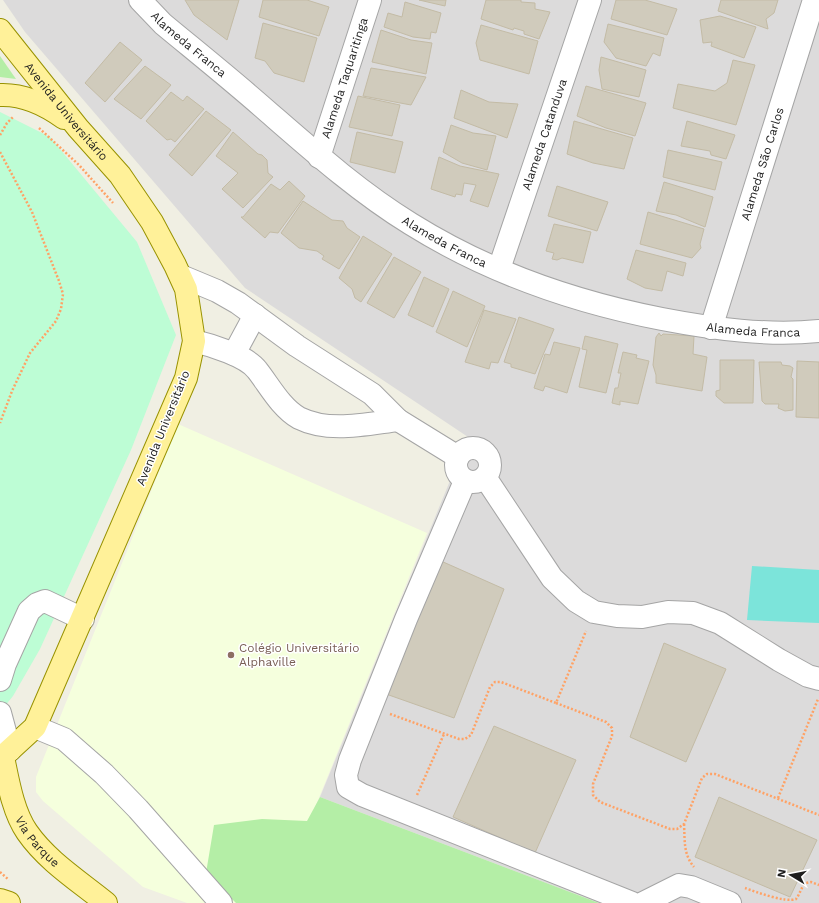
<svg xmlns="http://www.w3.org/2000/svg" width="819" height="903" font-family="'Work Sans',sans-serif">
	<style>
		.residential { fill: #dcdbdb }
		.education { fill: #f5ffdd }
		.grass { fill: #b4eea6 }
		.park { fill: #bdfdd5 }
		.pitch { fill: #7ce4da }
		.building { fill: #d0cbbc; stroke: #c3bba5 }
		.lines { fill: none; stroke-linecap: round; stroke-linejoin: round }
		.minor-casing { stroke: #a5a5a5; stroke-width: 24 }
		.major-casing { stroke: #989200; stroke-width: 24 }
		.path { stroke: #ffa265; stroke-width: 2.5; stroke-dasharray: 2 2; stroke-linecap: butt }
		.minor { stroke: #fff; stroke-width: 22 }
		.major { stroke: #fff199; stroke-width: 22 }
		.education-dot { fill: #8d6e63; stroke: #fff; stroke-width: 1.5 }
		.labels { text-anchor: middle; stroke-width: 3; stroke-linejoin: round; paint-order: stroke }
		.street-label { font-size: 12px; fill: #1e1e1e; stroke: #fff }
		.education-label { font-size: 12px; fill: #785e54; stroke: #fff; text-anchor: start }
	</style>
	<rect width="100%" height="100%" fill="#f0efe3"/>
	<!-- residential -->
	<polygon class="residential" points="3,0 819,0 819,903 599,903 320,797 468,437 245,288 25,32"/>
	<!-- education -->
	<polygon class="education" points="178,424 427,533 276,903 187,903 143,887 43,801 36,792 36,777"/>
	<!-- grass -->
	<g class="grass">
		<polygon points="0,56 16,79 0,77"/>
		<polygon points="320,797 599,903 236,903 206,873 214,825 262,819 307,821"/>
	</g>
	<!-- park -->
	<polygon class="park" points="0,112 50,137 137,242 176,335 131,450 40,649 13,696 0,712"/>
	<!-- pitch -->
	<polygon class="pitch" points="752,566 819,570 819,623 747,620"/>
	<!-- building -->
	<g class="building">
		<polygon points="185,0 239,0 227,40 194,15"/>
		<polygon points="263,0 307,0 329,7 319,36 259,17"/>
		<polygon points="419,0 446,0 445,6"/>
		<polygon points="486,0 521,0 521,2 535,3 535,9 550,12 539,39 524,34 524,31 514,28 513,30 481,19"/>
		<polygon points="616,0 645,0 677,9 667,35 611,19"/>
		<polygon points="721,0 778,0 774,13 766,19 768,29 718,11"/>
		<polygon points="405,2 441,13 436,33 431,32 430,39 413,37 384,27 388,13 402,17"/>
		<polygon points="720,16 756,27 744,58 711,46 712,42 703,43 700,20"/>
		<polygon points="263,23 317,38 304,82 274,73 265,61 255,58"/>
		<polygon points="608,24 664,38 660,56 653,53 646,66 616,58 604,42"/>
		<polygon points="481,25 538,41 529,74 480,60 476,43"/>
		<polygon points="381,30 411,40 432,43 426,74 372,62"/>
		<polygon points="120,42 142,60 105,102 85,83"/>
		<polygon points="601,57 646,70 639,97 602,89 599,70"/>
		<polygon points="733,60 755,65 736,125 673,108 678,84 715,91 727,83"/>
		<polygon points="145,66 171,85 141,119 114,99"/>
		<polygon points="371,68 426,77 411,105 363,96"/>
		<polygon points="586,86 646,103 635,136 606,128 577,116"/>
		<polygon points="461,90 489,102 518,104 507,138 454,118"/>
		<polygon points="171,92 183,101 187,96 204,109 175,142 171,139 167,140 146,121"/>
		<polygon points="358,96 400,105 392,136 349,127"/>
		<polygon points="206,111 231,130 192,176 169,155"/>
		<polygon points="574,121 633,138 624,169 593,163 567,154"/>
		<polygon points="687,121 735,135 726,159 711,155 710,151 681,146"/>
		<polygon points="451,125 473,133 496,136 487,170 462,163 443,152"/>
		<polygon points="233,132 258,154 262,155 267,160 268,173 273,177 243,208 222,189 238,173 216,156"/>
		<polygon points="357,132 403,142 395,173 350,162"/>
		<polygon points="668,150 722,162 715,190 663,177"/>
		<polygon points="439,157 460,166 499,174 488,207 470,201 476,185 464,183 462,195 456,194 455,197 431,189"/>
		<polygon points="289,181 305,196 278,233 270,232 265,238 241,217 243,217 271,184 280,190"/>
		<polygon points="664,182 713,197 705,227 676,215 656,211"/>
		<polygon points="557,186 608,202 597,231 548,216"/>
		<polygon points="303,201 332,220 343,221 347,228 360,237 339,269 322,259 324,256 317,251 299,248 281,233"/>
		<polygon points="648,212 704,229 700,244 701,248 692,258 640,244"/>
		<polygon points="554,224 591,232 583,263 562,258 557,260 552,259 554,253 546,251"/>
		<polygon points="363,236 392,254 361,302 355,298 352,289 339,278"/>
		<polygon points="636,250 686,263 683,276 667,271 662,291 645,288 627,279"/>
		<polygon points="394,257 421,272 394,318 367,303"/>
		<polygon points="424,277 449,289 433,327 408,315"/>
		<polygon points="453,291 485,306 467,347 436,332"/>
		<polygon points="484,310 516,319 498,363 491,362 489,369 465,362"/>
		<polygon points="519,317 554,329 535,374 511,367 511,364 504,362"/>
		<polygon points="659,333 661,336 663,334 694,336 693,354 707,357 702,391 656,383 656,375 653,365 656,337"/>
		<polygon points="585,336 618,344 606,393 579,387 587,350 582,349"/>
		<polygon points="554,342 580,348 567,393 545,386 543,391 534,388 545,354 550,355"/>
		<polygon points="623,352 637,355 636,358 649,361 638,404 620,401 620,405 612,403 615,388 618,388 621,373 618,373"/>
		<polygon points="720,360 754,360 753,403 724,403 716,396 716,391 720,390"/>
		<polygon points="797,361 819,362 819,418 796,417"/>
		<polygon points="759,362 781,362 782,365 790,366 793,368 791,377 793,379 793,410 785,411 778,408 779,404 765,404 762,401"/>
		<polygon points="441,561 504,589 454,718 386,694"/>
		<polygon points="664,643 726,669 686,762 630,737"/>
		<polygon points="494,726 576,760 535,853 453,817"/>
		<polygon points="719,797 817,840 790,897 695,857"/>
	</g>
	<g class="lines">
		<defs>
			<g id="minor">
				<path id="s1" d="M 140,0 L 163,24 C 198,53 233,81 267,111 C 313,151 359,192 411,224 C 488,272 574,302 662,319 C 714,329 767,336 819,331"/>
				<path id="s2" d="M 319,157 L 370,0"/>
				<path id="s3" d="M 499,269 L 590,0"/>
				<polyline points="181,276 217,291 238,303 297,346 372,394 398,420 458,457"/>
				<path id="s4" d="M 711,328 L 814,0"/>
				<path d="M 194,341 C 211,345 247,356 257,370 C 269,385 281,408 299,418 C 329,433 366,424 398,420"/>
				<polyline points="234,354 255,315"/>
				<circle cx="473" cy="465" r="17"/>
				<polyline points="485,477 552,578 576,601 594,612 617,616 642,617 668,612 693,613 720,623 779,660 808,676 819,679"/>
				<polyline points="465,481 406,619 350,760 346,775 348,787 362,795 632,903"/>
				<polyline points="0,680 5,664 29,611 37,604 45,601 83,619"/>
				<polyline points="0,713 10,750"/>
				<polyline points="35,727 64,739 104,774 138,809 221,903"/>
				<polyline points="643,903 679,885 691,887 730,903"/>
			</g>
			<g id="major">
				<path id="s5" d="M 0,30 L 78,128 L 120,175 L 152,222 L 175,265 L 186,289 L 194,341 L 186,378 L 35,727 L 0,759"/>
				<path d="M 0,95 C 23,94 46,105 64,118"/>
				<path id="s6" d="M 3,757 C 8,781 13,812 27,832 C 47,861 79,881 106,903"/>
				<polyline points="0,900 9,903"/>
			</g>
		</defs>
		<!-- minor casing -->
		<use href="#minor" class="minor-casing"/>
		<!-- major casing -->
		<use href="#major" class="major-casing"/>
		<!-- path -->
		<g class="path">
			<polyline points="39,128 79,165 113,203"/>
			<polyline points="0,135 7,123 14,116"/>
			<polyline points="0,152 32,212 59,281 63,294 61,309 56,321 30,353 12,391 0,423"/>
			<polyline points="556,703 606,722 612,728 612,736 593,784 593,795 600,802 670,829 677,829 684,824 702,778 707,774 715,774 819,815"/>
			<polyline points="390,714 459,739 465,739 471,735 490,687 495,682 501,682 556,703 586,631"/>
			<polyline points="417,795 444,734"/>
			<polyline points="778,798 818,699"/>
			<path d="M 684,824 C 685,840 683,854 694,867"/>
			<polyline points="0,872 9,880"/>
			<path d="M 745,888 C 756,892 786,903 796,899 C 800,894 801,887 806,883 L 811,882 L 819,885"/>
		</g>
		<!-- minor -->
		<use href="#minor" class="minor"/>
		<!-- major -->
		<use href="#major" class="major"/>
	</g>
	<!-- markers -->
	<circle class="education-dot" cx="231" cy="655" r="4"/>
	<g class="labels">
		<!-- street labels -->
		<g class="street-label">
			<text dy="4" stroke="none"><textPath href="#s1" startOffset="66">Alameda Franca</textPath></text>
			<text dy="4" stroke="none"><textPath href="#s2" startOffset="83">Alameda Taquaritinga</textPath></text>
			<text dy="4" stroke="none"><textPath href="#s5" startOffset="105">Avenida Universitário</textPath></text>
			<text dy="4" stroke="none"><textPath href="#s3" startOffset="142">Alameda Catanduva</textPath></text>
			<text dy="4" stroke="none"><textPath href="#s4" startOffset="172">Alameda São Carlos</textPath></text>
			<text dy="4" stroke="none"><textPath href="#s1" startOffset="390">Alameda Franca</textPath></text>
			<text dy="4" stroke="none"><textPath href="#s1" startOffset="714">Alameda Franca</textPath></text>
			<text transform="translate(163 428) rotate(-68)" y="4">Avenida Universitário</text>
			<text dy="4" stroke="none"><textPath href="#s6" startOffset="93">Via Parque</textPath></text>
		</g>
		<!-- education labels -->
		<g class="education-label">
			<text x="239" y="652">Colégio Universitário<tspan x="239" dy="14">Alphaville</tspan></text>
		</g>
	</g>
	<!-- north arrow -->
	<g transform="translate(791 875) rotate(280)" stroke="#ffffff" stroke-width="3" paint-order="stroke">
	<path d="M0-3L7 15L0 10L-7 15Z" fill="#1e1e1e"/>
	<text y="-6" font-size="11" font-weight="bold" text-anchor="middle" fill="#1e1e1e">N</text>
	</g>
</svg>
